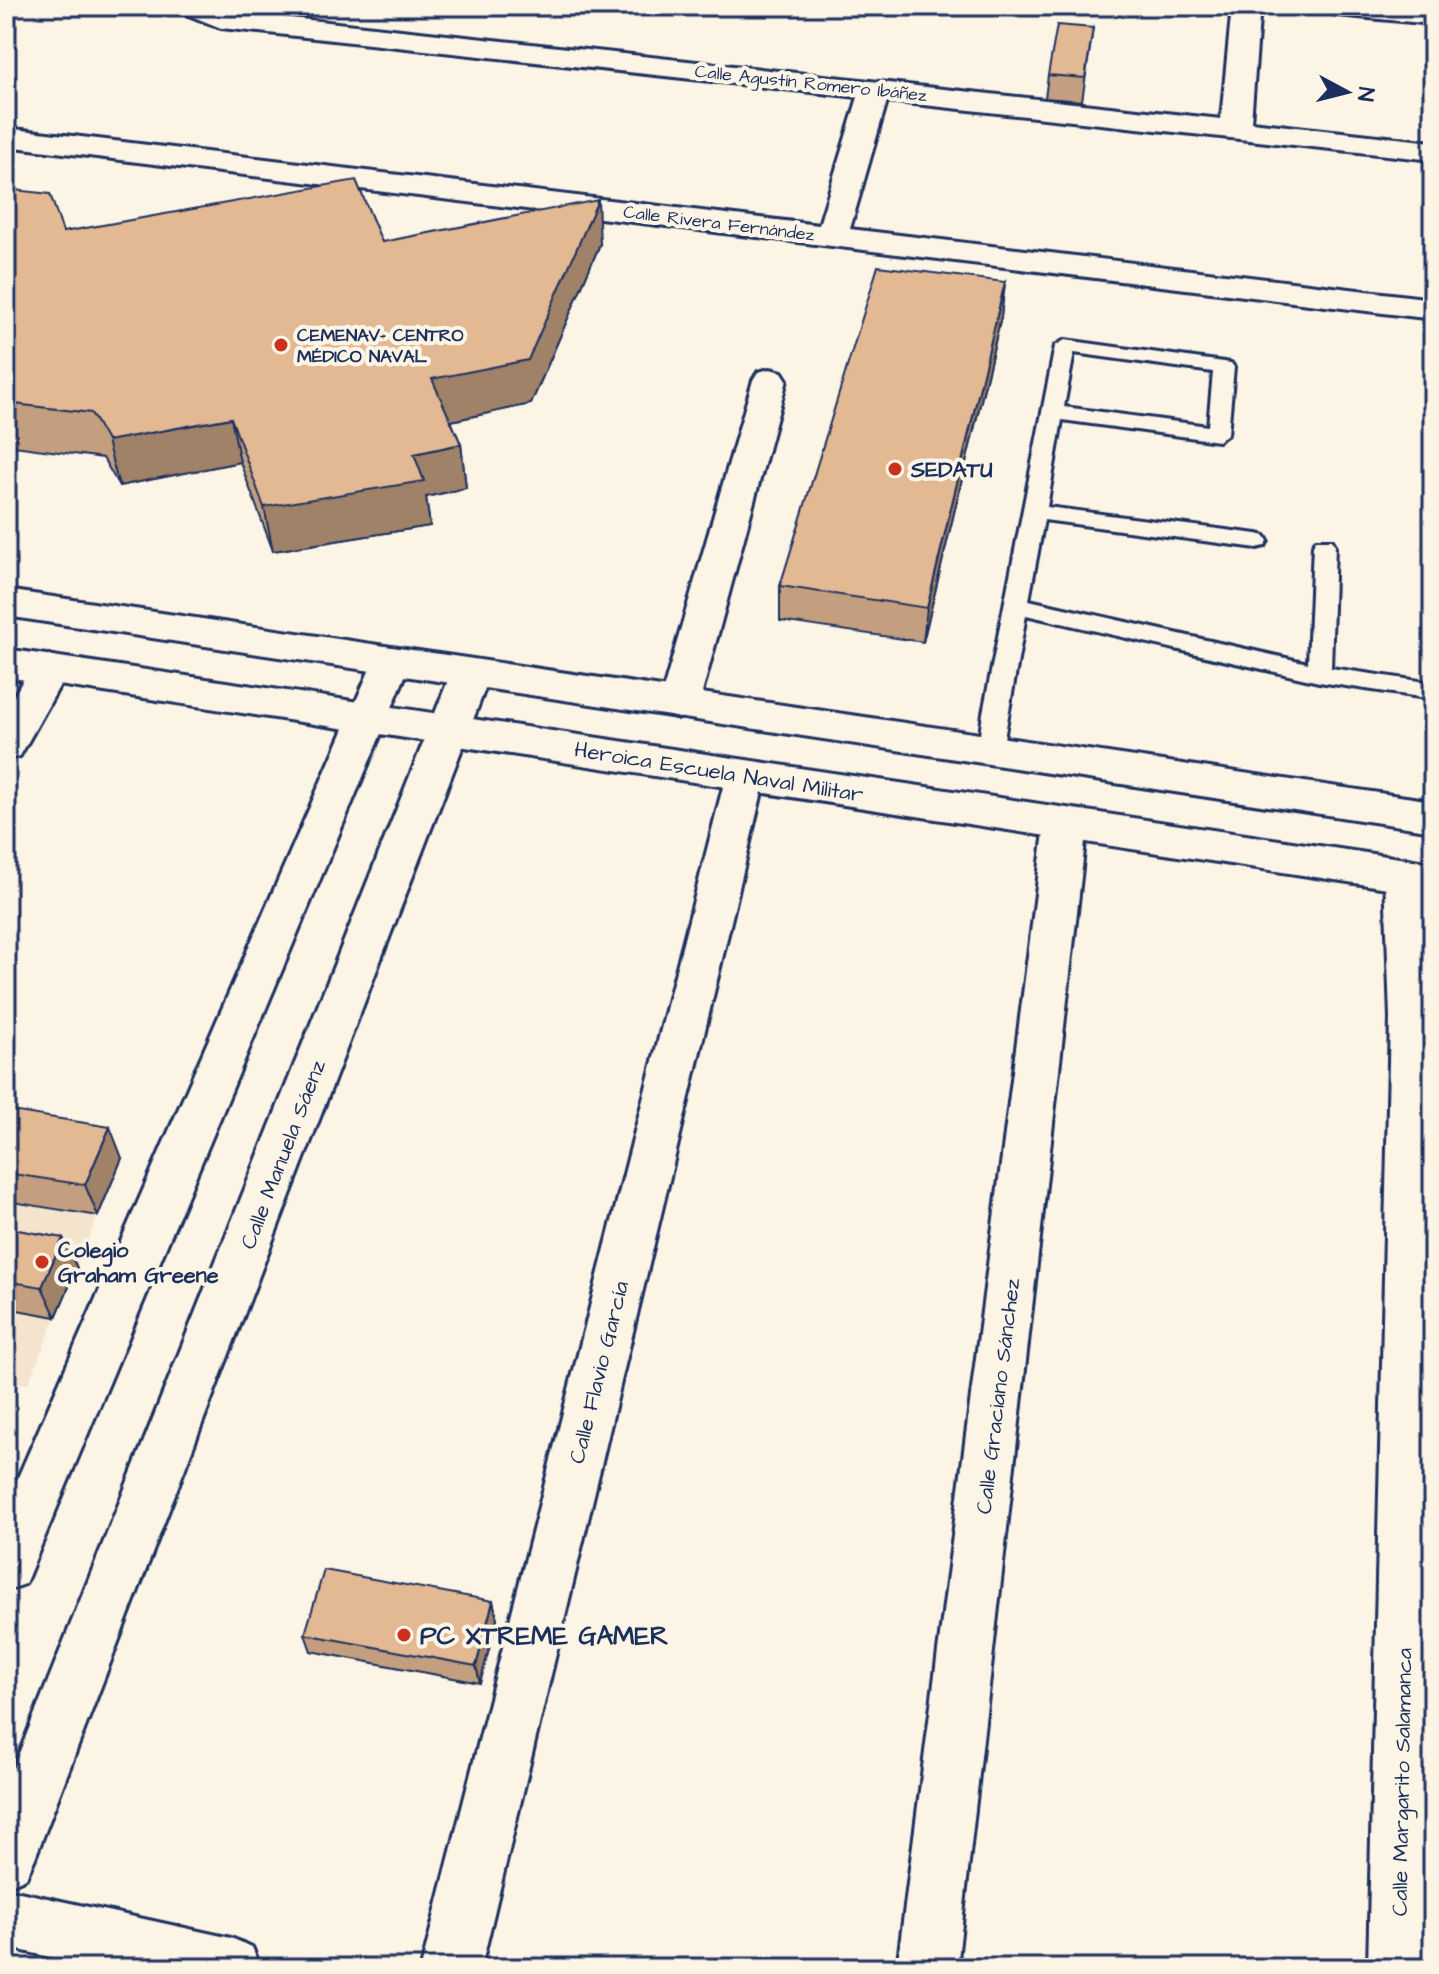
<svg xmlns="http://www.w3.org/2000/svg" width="1439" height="1974" font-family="'Architects Daughter',sans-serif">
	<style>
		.built { fill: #f4e3cd }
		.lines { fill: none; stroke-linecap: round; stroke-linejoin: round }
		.lane-casing { stroke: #1b2f5e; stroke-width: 6 }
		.street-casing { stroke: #1b2f5e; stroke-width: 6 }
		.secondary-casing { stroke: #1b2f5e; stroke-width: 6 }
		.primary-casing { stroke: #1b2f5e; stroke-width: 6 }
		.lane { fill: #fcf5e5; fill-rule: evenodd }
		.street { fill: #fcf5e5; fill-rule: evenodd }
		.secondary { fill: #fcf5e5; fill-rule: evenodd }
		.primary { fill: #fcf5e5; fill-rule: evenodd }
		.wall { fill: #c39f7f; stroke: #1b2f5e; stroke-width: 2 }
		.shaded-wall { fill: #9f8268; stroke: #1b2f5e; stroke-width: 2 }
		.building { fill: #e3b994; stroke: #1b2f5e; stroke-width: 2 }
		.poi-dot { fill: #c8321e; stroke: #fcf5e5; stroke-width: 3 }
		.labels { text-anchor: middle; stroke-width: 8; stroke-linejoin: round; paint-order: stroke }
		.far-street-label { font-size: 18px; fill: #1b2f5e; stroke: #fcf5e5 }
		.far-poi-label { font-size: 18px; font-weight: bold; fill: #1b2f5e; stroke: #fcf5e5; text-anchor: start }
		.poi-label { font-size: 22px; font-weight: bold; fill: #1b2f5e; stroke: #fcf5e5; text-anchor: start }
		.street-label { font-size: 22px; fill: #1b2f5e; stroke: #fcf5e5 }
		.near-poi-label { font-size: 26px; font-weight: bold; fill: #1b2f5e; stroke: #fcf5e5; text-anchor: start }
	</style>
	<rect width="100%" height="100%" fill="#fcf5e5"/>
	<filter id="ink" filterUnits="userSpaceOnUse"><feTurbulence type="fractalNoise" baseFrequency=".0125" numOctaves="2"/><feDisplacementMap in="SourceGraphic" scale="16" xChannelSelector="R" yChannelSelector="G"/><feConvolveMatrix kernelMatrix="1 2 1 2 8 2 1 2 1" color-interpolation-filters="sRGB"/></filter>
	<g filter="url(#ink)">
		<!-- built -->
		<polygon class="built" points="6,1140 98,1216 28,1384 6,1381"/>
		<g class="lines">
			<defs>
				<path id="lane" d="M 1065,340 L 1231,363 L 1234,367 L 1228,434 L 1218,441 L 1062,420 L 1047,507 L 1257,534 L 1265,536 L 1268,541 L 1265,546 L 1257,548 L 1044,520 L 1029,600 L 1308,663 L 1313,545 L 1316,540 L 1332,540 L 1335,545 L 1331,668 L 1433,683 L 1433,699 L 1319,682 L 1026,615 L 1002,750 L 998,756 L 990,759 L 982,756 L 978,750 L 983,713 L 1055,346 ZM 1074,353 L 1213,372 L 1208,426 L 1064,407 Z"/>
				<g id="street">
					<polygon points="177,6 215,6 227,11 1221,119 1232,6 1260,6 1251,122 1433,142 1433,160 887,101 850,229 1433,299 1433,319 6,146 6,128 819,225 858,97 221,28 181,12"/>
					<polygon points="1323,6 1433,6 1433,24 1337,15 1327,12"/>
					<polygon points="770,369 782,372 787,380 699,704 693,714 679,718 665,714 659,704 753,380 758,372"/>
					<polygon points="49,655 63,659 69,669 20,756 6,760 6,710 35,659"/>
					<polygon points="746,760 760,765 766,775 481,1968 421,1968 726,775 732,765"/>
					<polygon points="1066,809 1081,813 1087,824 957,1968 897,1968 1045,824 1051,813"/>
					<polygon points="1406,859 1421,864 1427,875 1433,993 1428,1968 1368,1968 1390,1018 1385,875 1391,864"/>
					<polygon points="6,1889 231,1938 252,1947 261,1968 98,1968 6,1947"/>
				</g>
				<g id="secondary">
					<polygon points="392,648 406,652 411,662 25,1584 6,1591 6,1505 373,662 378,652"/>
					<polygon points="471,659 485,663 491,673 35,1858 26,1878 6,1887 6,1786 451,673 457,663"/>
				</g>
				<g id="primary">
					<polygon points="6,590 1433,801 1433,831 6,616"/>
					<polygon points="6,649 1433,863 1433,895 6,677"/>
				</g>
			</defs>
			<!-- lane casing -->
			<use href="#lane" class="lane-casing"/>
			<!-- street casing -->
			<use href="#street" class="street-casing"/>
			<!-- secondary casing -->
			<use href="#secondary" class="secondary-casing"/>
			<!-- primary casing -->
			<use href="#primary" class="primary-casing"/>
			<!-- lane -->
			<use href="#lane" class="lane"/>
			<!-- street -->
			<use href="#street" class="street"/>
			<!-- secondary -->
			<use href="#secondary" class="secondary"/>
			<!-- primary -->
			<use href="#primary" class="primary"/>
		</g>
		<!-- wall -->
		<g class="wall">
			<polygon points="1093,28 1082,101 1045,98 1048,75"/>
			<polygon points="6,189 63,232 382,242 600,244 531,404 451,421 461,444 466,488 426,497 430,526 273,551 240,462 119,486 103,458 6,445"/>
			<polygon points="1005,282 1001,317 923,642 780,621 780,586"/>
			<polygon points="6,1110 122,1158 98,1216 6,1201"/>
			<polygon points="6,1228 63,1238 77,1268 56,1317 6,1308"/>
			<polygon points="493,1601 497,1619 480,1683 311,1651 305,1634"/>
		</g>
		<!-- shaded-wall -->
		<g class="shaded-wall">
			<polygon points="598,200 600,244 531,404 437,424 432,379"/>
			<polygon points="1005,282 1001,317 923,642 927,608"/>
			<polygon points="231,418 240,462 119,486 107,441"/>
			<polygon points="461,444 466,488 426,497 430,526 273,551 264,507 414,454"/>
			<polygon points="110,1127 122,1158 98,1216 85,1185"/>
			<polygon points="63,1238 77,1268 56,1317 42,1287"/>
			<polygon points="493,1601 497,1619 480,1683 476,1666"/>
		</g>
		<!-- building -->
		<g class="building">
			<polygon points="1057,25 1093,28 1085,78 1048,75"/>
			<polygon points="356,180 382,242 598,200 528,360 432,379 461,444 414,454 424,481 264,507 231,418 107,441 91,413 6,403 6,189 50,194 63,232"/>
			<polygon points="878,266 1005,282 927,608 780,586"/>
			<polygon points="6,1110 110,1127 85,1185 6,1173"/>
			<polygon points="6,1228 63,1238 42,1287 6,1281"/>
			<polygon points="324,1570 493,1601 476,1666 305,1634"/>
		</g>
	</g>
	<!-- markers -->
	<g class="poi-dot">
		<circle cx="281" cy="345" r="8"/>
		<circle cx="895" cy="469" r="8"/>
		<circle cx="42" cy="1262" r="8"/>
		<circle cx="404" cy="1635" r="8"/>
	</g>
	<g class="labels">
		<!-- far-street labels -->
		<g class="far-street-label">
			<text transform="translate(811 83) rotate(6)" y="6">Calle Agustín Romero Ibáñez</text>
			<text transform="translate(719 223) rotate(7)" y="6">Calle Rivera Fernández</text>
		</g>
		<!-- far-poi labels -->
		<g class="far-poi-label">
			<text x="297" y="341">CEMENAV- CENTRO<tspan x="297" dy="21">MÉDICO NAVAL</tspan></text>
		</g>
		<!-- poi labels -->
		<g class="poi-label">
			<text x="911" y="477">SEDATU</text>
			<text x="58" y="1257">Colegio<tspan x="58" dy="25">Graham Greene</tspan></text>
		</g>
		<!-- street labels -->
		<g class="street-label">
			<text transform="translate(719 771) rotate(9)" y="8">Heroica Escuela Naval Militar</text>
			<text transform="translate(282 1154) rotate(-69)" y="8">Calle Manuela Sáenz</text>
			<text transform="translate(598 1372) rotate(-76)" y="8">Calle Flavio García</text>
			<text transform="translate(997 1396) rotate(-83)" y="8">Calle Graciano Sánchez</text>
			<text transform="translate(1401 1782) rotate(-89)" y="8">Calle Margarito Salamanca</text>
		</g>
		<!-- near-poi labels -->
		<g class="near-poi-label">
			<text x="420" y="1644">PC XTREME GAMER</text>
		</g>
	</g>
	<!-- margin -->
	<rect width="1439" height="1974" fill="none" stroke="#fcf5e5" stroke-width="32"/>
	<rect x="16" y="16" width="1407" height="1942" fill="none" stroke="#1b2f5e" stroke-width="3" filter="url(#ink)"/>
	<!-- north arrow -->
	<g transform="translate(1347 92) rotate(97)" stroke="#fcf5e5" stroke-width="6" paint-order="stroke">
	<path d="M0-6L14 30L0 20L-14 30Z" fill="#1b2f5e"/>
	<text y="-12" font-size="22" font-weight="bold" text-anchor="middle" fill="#1b2f5e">N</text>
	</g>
</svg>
